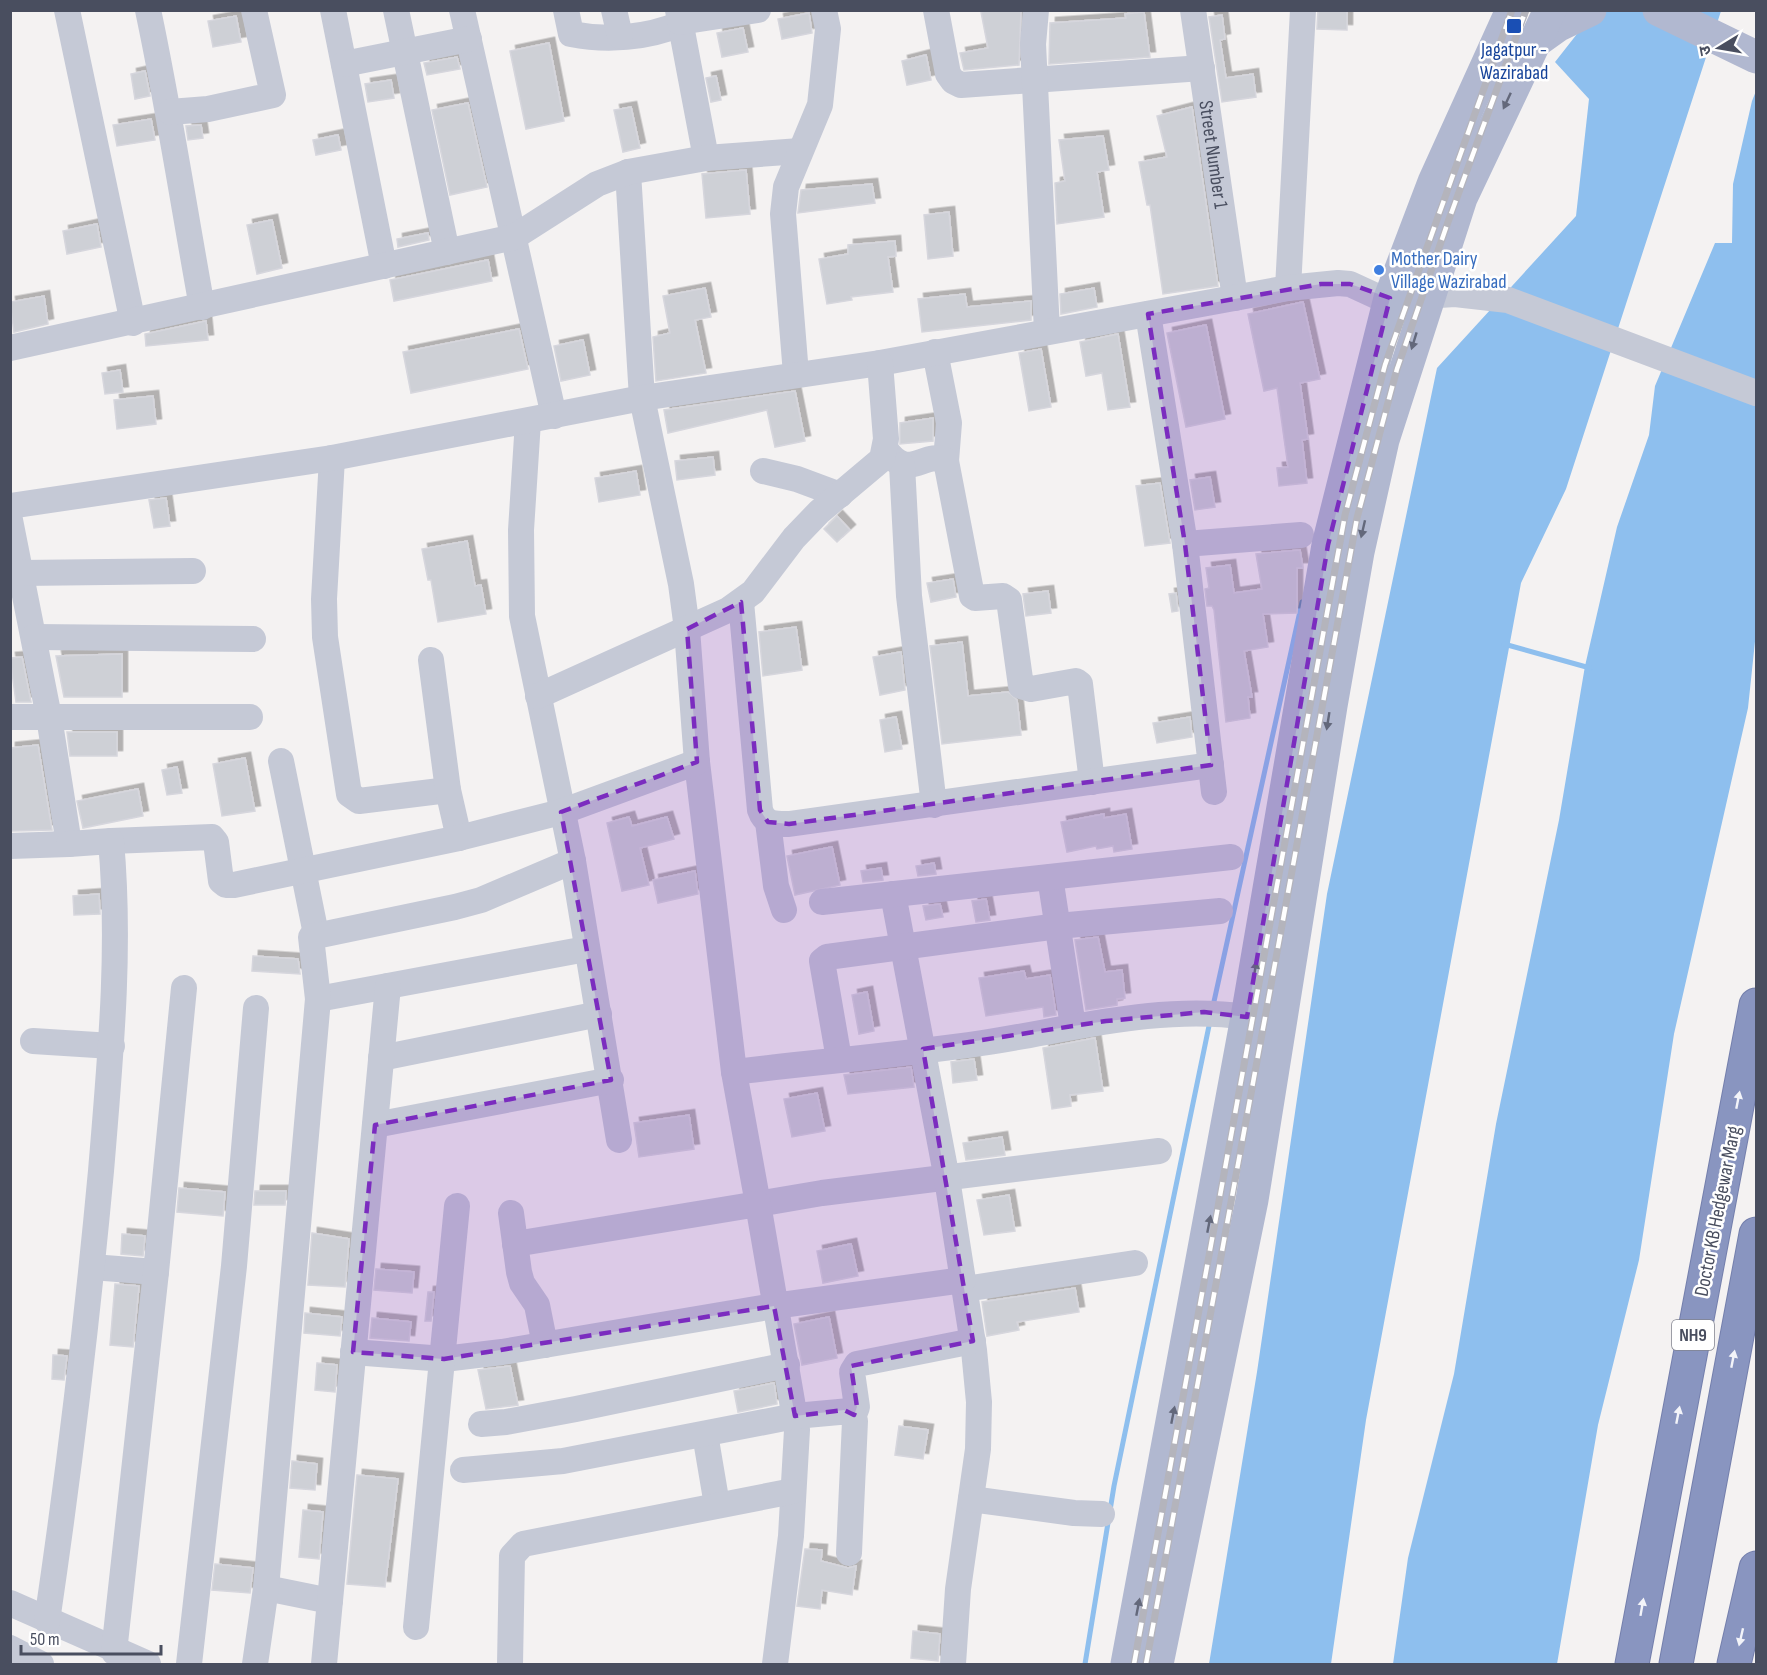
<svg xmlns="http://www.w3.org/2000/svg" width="1767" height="1675" font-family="'Sofia Sans Condensed','Noto Sans Devanagari',sans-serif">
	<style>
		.water { fill: #8ebfee }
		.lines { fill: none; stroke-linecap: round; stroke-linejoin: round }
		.stream { stroke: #8ebfee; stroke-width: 5 }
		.building { fill: #ced0d6; stroke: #d6d6dd; stroke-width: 1.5; filter: url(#shadow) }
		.highway-casing { stroke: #747fac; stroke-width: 35 }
		.minor { stroke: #c5c9d6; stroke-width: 26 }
		.major { stroke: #b1b8d0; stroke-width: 33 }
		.highway { stroke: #8995c0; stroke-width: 33 }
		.rail-casing { stroke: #b4b4bc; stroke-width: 7 }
		.rail { stroke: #fff; stroke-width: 4.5; stroke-dasharray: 14; stroke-linecap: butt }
		.oneway { fill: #63687b }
		.oneway2 { fill: #f3f4f9 }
		.marked { fill: #7b2cbf; fill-opacity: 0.2; stroke: #7b2cbf; stroke-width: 4.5; stroke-dasharray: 12 8; stroke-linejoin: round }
		.transit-dot { fill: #1a4fb4; stroke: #fff; stroke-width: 2 }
		.shop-dot { fill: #3f7fe0; stroke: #fff; stroke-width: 2 }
		.labels { text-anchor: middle; stroke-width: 5; stroke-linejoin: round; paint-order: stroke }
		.shield { fill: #fff; stroke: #80838f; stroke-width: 1.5 }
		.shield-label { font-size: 18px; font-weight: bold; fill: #494e5f }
		.transit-label { font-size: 20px; fill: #164399; stroke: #fff }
		.street-label { font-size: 20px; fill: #494e5f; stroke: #fff }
		.shop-label { font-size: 20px; fill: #366cbe; stroke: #fff; text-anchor: start }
	</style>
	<defs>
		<filter id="shadow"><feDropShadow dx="5.5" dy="-5.5" stdDeviation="0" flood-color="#0004"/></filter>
	</defs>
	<rect width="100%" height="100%" fill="#f4f2f2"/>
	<!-- water -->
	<g class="water">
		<polygon points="1595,11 1721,11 1566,489 1521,583 1366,1420 1331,1664 1209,1664 1257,1372 1327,894 1437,368 1576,216 1589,99 1555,62"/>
		<polygon points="1756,91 1756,632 1748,708 1674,1034 1639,1260 1598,1425 1557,1664 1393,1664 1408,1558 1454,1374 1496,1124 1559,820 1585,666 1617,527 1649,435 1655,386 1715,243 1732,243 1733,184 1752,101"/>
	</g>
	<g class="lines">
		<!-- stream -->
		<g class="stream">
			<polyline points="1504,644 1590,668"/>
			<polyline points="1213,1006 1302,602"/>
			<polyline points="1085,1664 1114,1486 1210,1021"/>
		</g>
	</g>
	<!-- building -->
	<g class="building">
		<polygon points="990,10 1021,10 1019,65 964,70 960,53 988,48 981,12"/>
		<polygon points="1318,10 1347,10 1347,30 1317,29"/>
		<polygon points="1144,12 1150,57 1049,64 1050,23 1126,18 1125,14"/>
		<polygon points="809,13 812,33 782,39 778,19"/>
		<polygon points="1222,15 1225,39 1220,40 1226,78 1253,74 1256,97 1222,102 1209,17"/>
		<polygon points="236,16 241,42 213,47 208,21"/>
		<polygon points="743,28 748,52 722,57 717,33"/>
		<polygon points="549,43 564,121 526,129 510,51"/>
		<polygon points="926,55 931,80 907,85 902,61"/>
		<polygon points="457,57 460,69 427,75 424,63"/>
		<polygon points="145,71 150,96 135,99 131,74"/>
		<polygon points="716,76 721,100 711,102 706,78"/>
		<polygon points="391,80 394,98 368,102 365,84"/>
		<polygon points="468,103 487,187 450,195 432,110"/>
		<polygon points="631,107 640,148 623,152 614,110"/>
		<polygon points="1192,107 1218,286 1163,294 1150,205 1147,205 1139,162 1167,157 1157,116"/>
		<polygon points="151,119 155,140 117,146 113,125"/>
		<polygon points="201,125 203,138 188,140 186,126"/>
		<polygon points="338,135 341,150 316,155 313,140"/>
		<polygon points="1103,136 1109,170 1097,172 1104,217 1057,224 1055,183 1065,181 1059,140"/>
		<polygon points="746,170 750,214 706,218 702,174"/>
		<polygon points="872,184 875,203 798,213 801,190"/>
		<polygon points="949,212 953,256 928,259 924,215"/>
		<polygon points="272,220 282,268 257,274 247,225"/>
		<polygon points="97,224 101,247 67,254 63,231"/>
		<polygon points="428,233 429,240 398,247 397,239"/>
		<polygon points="895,241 896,256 888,257 893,292 851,297 852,300 827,304 819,259 848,254 848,245"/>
		<polygon points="488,260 492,281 394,301 390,280"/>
		<polygon points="705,288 711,317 695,320 706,373 656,381 653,337 670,333 663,296"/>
		<polygon points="1094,288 1097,307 1061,314 1060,294"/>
		<polygon points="965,294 967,307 1031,301 1031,320 922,332 918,299"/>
		<polygon points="44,296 48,324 14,332 10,302"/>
		<polygon points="1303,302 1320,379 1300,383 1308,439 1302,440 1307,483 1279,486 1277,468 1288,467 1277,388 1264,391 1248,314"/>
		<polygon points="206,321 208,340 146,346 145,334"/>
		<polygon points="1206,325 1225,419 1186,427 1167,333"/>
		<polygon points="519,329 528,369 411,393 403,352"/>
		<polygon points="1118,334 1130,407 1108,410 1102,373 1086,376 1080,342"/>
		<polygon points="583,340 590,375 561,381 554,346"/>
		<polygon points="1041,349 1051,407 1029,411 1019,353"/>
		<polygon points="120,370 123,392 105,394 102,373"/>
		<polygon points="795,391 805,441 775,447 767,410 668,433 664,410"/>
		<polygon points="153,396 156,424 117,429 114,400"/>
		<polygon points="933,418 933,441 900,444 900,423"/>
		<polygon points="713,457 715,475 677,480 675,461"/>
		<polygon points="636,471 640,495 599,502 595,478"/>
		<polygon points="1210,477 1215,507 1195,510 1190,480"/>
		<polygon points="1160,483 1170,543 1145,546 1136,486"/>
		<polygon points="166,498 170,526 154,528 149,500"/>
		<polygon points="837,516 850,530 837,542 824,529"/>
		<polygon points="467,541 475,586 481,585 486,614 438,622 431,580 428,580 422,549"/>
		<polygon points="1300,550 1303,568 1297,568 1297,613 1263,614 1268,647 1244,651 1252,697 1248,697 1250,718 1226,722 1214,610 1212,606 1207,606 1205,589 1209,588 1206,568 1230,565 1234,593 1262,589 1256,554"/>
		<polygon points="953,579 956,597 931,602 927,583"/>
		<polygon points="1048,591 1051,613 1026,616 1023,594"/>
		<polygon points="1176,593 1178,611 1172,612 1169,594"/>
		<polygon points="796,627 802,670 763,676 759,632"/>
		<polygon points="962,642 968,696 1008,692 1017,700 1021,735 942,744 930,646"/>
		<polygon points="901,652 905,690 880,695 873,657"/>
		<polygon points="122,654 122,697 64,697 56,656"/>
		<polygon points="22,657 31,702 16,702 10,658"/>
		<polygon points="896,717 902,749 885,752 880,720"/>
		<polygon points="1190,717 1192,737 1157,743 1153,723"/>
		<polygon points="67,732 117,732 117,756 70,756"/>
		<polygon points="38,745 52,830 10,831 10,748"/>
		<polygon points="245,758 255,811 222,816 213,764"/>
		<polygon points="177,767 182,793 167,795 162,770"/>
		<polygon points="138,789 143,816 83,828 77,801"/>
		<polygon points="1104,814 1104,818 1126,814 1132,849 1114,852 1113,846 1097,849 1096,846 1067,852 1061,822"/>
		<polygon points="629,817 632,826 667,817 674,839 640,848 649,885 622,891 607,823"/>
		<polygon points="832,847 840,885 795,895 787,856"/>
		<polygon points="934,863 936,874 918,876 916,866"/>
		<polygon points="881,868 883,880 863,882 861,871"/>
		<polygon points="695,871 698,894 658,903 653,880"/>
		<polygon points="99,894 100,914 74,915 73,896"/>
		<polygon points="986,899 990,920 976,922 972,901"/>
		<polygon points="940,904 943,917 926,920 923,906"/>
		<polygon points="1098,937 1105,972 1122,970 1125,998 1117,999 1117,1005 1086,1010 1075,940"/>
		<polygon points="253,956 298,959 300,974 252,971"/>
		<polygon points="1024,971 1026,979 1050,975 1056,1015 1044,1017 1043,1007 986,1016 979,978"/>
		<polygon points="867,992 874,1031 859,1034 852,995"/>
		<polygon points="1095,1038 1103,1091 1070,1095 1071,1106 1052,1109 1043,1048"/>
		<polygon points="974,1059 977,1080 953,1083 951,1062"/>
		<polygon points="911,1067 914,1087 848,1094 844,1075"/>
		<polygon points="817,1093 825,1131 792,1137 784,1099"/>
		<polygon points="689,1115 694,1149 639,1157 634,1123"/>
		<polygon points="1002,1137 1005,1155 966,1160 963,1143"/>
		<polygon points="179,1188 225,1192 223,1216 177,1212"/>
		<polygon points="255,1191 286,1191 285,1205 254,1205"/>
		<polygon points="1009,1195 1015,1231 984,1235 977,1200"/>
		<polygon points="312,1233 349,1239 345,1287 308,1285"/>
		<polygon points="122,1234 145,1236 143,1256 121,1254"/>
		<polygon points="851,1244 858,1276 823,1283 817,1251"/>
		<polygon points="376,1269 414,1272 412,1293 374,1290"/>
		<polygon points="115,1284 139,1286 133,1347 110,1345"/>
		<polygon points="1075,1288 1079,1312 1017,1322 1019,1330 987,1336 982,1302"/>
		<polygon points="428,1292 434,1292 431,1321 425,1321"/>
		<polygon points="305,1313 342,1317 340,1336 304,1333"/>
		<polygon points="829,1317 837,1358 802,1365 794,1324"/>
		<polygon points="372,1318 411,1322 409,1341 370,1338"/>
		<polygon points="53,1355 67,1356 64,1380 52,1379"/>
		<polygon points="317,1363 337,1365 335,1392 315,1390"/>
		<polygon points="510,1366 518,1405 486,1409 478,1370"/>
		<polygon points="774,1383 777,1404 738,1412 734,1391"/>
		<polygon points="899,1426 928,1430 923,1459 895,1455"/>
		<polygon points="292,1461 317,1464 315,1490 290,1488"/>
		<polygon points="357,1475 398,1479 385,1587 347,1584"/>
		<polygon points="303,1510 323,1512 319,1559 299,1557"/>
		<polygon points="805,1549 822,1550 821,1561 848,1568 856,1566 852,1595 822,1590 820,1609 797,1606"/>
		<polygon points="215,1564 253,1568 250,1593 212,1590"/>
		<polygon points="913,1631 940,1634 938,1661 911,1658"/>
	</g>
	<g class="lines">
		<defs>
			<g id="highway">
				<polyline points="1632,1664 1756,1005"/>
				<polyline points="1676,1664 1756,1234"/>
				<polyline points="1734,1664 1756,1568"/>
			</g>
		</defs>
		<!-- highway casing -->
		<use href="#highway" class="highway-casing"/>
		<!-- minor -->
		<g class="minor">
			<polyline points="67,10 133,323"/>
			<path d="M 148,10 C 169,109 184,208 202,307"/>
			<polyline points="333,10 384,266"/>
			<polyline points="396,10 447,252"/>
			<polyline points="462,10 554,416"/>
			<path d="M 566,10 L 571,34 C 607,41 647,38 680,24"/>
			<polyline points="614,10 620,36"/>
			<polyline points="678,10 706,158"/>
			<polyline points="936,10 948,74 953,81 961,85 1202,68"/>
			<polyline points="1036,10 1033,44 1047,331"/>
			<path id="s1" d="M 1193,10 L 1235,298"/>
			<polyline points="680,22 758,10"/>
			<polyline points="344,64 469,39"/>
			<polyline points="170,112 208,109 273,95 254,10"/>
			<polyline points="628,172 642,398 681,584 687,629 697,762 734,1072 758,1204 822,1193 1159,1151"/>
			<polyline points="1288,288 1303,10"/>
			<polyline points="1148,314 1185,544 1214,792"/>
			<polyline points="10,348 514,237 597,184 628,172 706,158 800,151"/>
			<polyline points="935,352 949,423 946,461"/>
			<polyline points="796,374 783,214 786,187 820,105 828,29 824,10"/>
			<polyline points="528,421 521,530 522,616 573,861 619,1140"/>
			<path d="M 886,450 C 910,483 924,449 946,461 L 972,596 L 975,598 L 1003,596 L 1009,600 L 1021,686 L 1031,689 L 1076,681 L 1080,684 L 1092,782"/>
			<polyline points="332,458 324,599 325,637 349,794 359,801 448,790"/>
			<polyline points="902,465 909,596 934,805"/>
			<polyline points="763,471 797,479 840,495"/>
			<polyline points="10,506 332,458 642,398 880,363 1288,288 1338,283 1350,284 1376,296 1390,298 1455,294 1508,300 1756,393"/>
			<polyline points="10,520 49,717 69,844 10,846"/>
			<polyline points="1185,544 1301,535"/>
			<polyline points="21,573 193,571"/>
			<path d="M 741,602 L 760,810 C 765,825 775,824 789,824 L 1211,765"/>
			<polyline points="34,637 253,639"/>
			<polyline points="431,660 448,790 459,838"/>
			<polyline points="538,696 728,610 753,592 794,538 819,512 882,459 886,439 880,363"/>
			<polyline points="10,717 250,717"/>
			<polyline points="281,761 316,934"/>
			<polyline points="768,822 776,886 784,910"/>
			<polyline points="111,841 212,837 216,842 221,881 226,885 234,885 459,838 561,812 697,762"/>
			<polyline points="1050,877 1073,1026"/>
			<polyline points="893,894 947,1179 974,1350 979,1402 978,1449 958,1589 953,1664"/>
			<polyline points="822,902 1231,857"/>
			<polyline points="318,999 586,949"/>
			<polyline points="33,1041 112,1046"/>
			<polyline points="381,1058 599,1014"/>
			<polyline points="839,1059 823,967 822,961 827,957 1058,926 1220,911"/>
			<path d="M 734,1072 C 816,1062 900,1055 982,1043 C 1069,1030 1159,1004 1247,1017"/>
			<polyline points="375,1125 611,1080"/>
			<polyline points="511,1213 519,1272 522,1283 537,1305 545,1345"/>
			<polyline points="515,1244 758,1204 797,1430 791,1536 775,1664"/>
			<polyline points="92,1267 156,1272"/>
			<polyline points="965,1289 1135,1263"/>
			<polyline points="353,1352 444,1359 502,1352 774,1306 963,1280"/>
			<polyline points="854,1415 857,1407 852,1372 857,1364 973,1341"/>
			<polyline points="481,1424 506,1422 576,1409 787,1365"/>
			<polyline points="705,1434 717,1505"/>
			<polyline points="463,1470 563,1461 795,1416 850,1411 855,1421 849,1553"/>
			<polyline points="971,1499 1074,1513 1102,1514"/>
			<polyline points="266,1588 330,1601"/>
			<polyline points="10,1603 148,1664"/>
			<path d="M 47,1621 C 69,1472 87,1322 101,1171 C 110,1061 121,951 111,841 L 69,844"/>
			<polyline points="416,1627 457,1206"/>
			<polyline points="10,1648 41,1664"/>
			<polyline points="114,1652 156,1272 184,988"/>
			<polyline points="189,1664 234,1266 256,1008"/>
			<polyline points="255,1664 266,1588 318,999 311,937 455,907 481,900 573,861"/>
			<polyline points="324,1664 388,986"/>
			<polyline points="510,1664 512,1556 523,1544 793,1491"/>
		</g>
		<!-- major -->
		<g class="major">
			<polyline points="1659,10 1756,57"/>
			<polyline points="1536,41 1557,26 1590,10"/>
			<polyline points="1127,1664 1247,1017 1328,545 1390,298 1434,182 1512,10"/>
			<polyline points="1157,1664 1252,1200 1331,706 1358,552 1383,440 1461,198 1550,10"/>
		</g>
		<!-- highway -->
		<use href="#highway" class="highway"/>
		<defs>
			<g id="rail">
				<polyline points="1134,1664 1345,515 1385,365 1512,10"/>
				<polyline points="1146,1664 1357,518 1397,369 1448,222 1526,10"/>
			</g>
		</defs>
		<!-- rail casing -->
		<use href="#rail" class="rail-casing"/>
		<!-- rail -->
		<use href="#rail" class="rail"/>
	</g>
	<!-- one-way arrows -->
	<defs><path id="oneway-solid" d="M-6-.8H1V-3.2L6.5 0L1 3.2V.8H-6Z" transform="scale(1.5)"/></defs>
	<g class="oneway">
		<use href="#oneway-solid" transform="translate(1507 101) rotate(115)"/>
		<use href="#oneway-solid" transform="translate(1414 341) rotate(107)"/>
		<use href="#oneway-solid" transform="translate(1363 529) rotate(103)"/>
		<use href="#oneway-solid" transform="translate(1328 721) rotate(99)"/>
		<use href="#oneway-solid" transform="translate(1255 970) rotate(-80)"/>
		<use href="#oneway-solid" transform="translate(1209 1224) rotate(-79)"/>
		<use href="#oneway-solid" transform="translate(1173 1415) rotate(-79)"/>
		<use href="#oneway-solid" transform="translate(1138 1607) rotate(-79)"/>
	</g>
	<g class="oneway2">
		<use href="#oneway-solid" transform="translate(1738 1100) rotate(-79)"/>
		<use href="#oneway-solid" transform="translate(1733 1359) rotate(-79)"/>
		<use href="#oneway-solid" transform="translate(1678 1415) rotate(-79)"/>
		<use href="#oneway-solid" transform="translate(1642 1607) rotate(-80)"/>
		<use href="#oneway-solid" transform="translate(1741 1637) rotate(103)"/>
	</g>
	<!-- marked area -->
	<path class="marked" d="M 1321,284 L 1350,284 L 1390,298 L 1328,545 L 1247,1017 L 1204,1012 L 1106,1021 L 923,1049 L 973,1341 L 851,1366 L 857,1407 L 854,1415 L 844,1410 L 795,1416 L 774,1306 L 444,1359 L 353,1352 L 375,1125 L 611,1080 L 561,812 L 697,762 L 687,629 L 741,602 L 760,810 L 768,822 L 789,824 L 1211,765 L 1185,544 L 1148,314 Z"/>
	<!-- markers -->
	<rect class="transit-dot" x="1506" y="18" width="16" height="16" rx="3"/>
	<circle class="shop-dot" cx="1379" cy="270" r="6"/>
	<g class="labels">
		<!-- shield labels -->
		<rect class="shield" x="1672" y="1320" width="42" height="30" rx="4.5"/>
		<g class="shield-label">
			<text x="1693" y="1341">NH9</text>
		</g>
		<!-- transit labels -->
		<g class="transit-label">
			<text x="1514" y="56">Jagatpur -<tspan x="1514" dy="23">Wazirabad</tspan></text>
		</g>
		<!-- street labels -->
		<g class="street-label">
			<text dy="7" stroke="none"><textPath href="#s1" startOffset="146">Street Number 1</textPath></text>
			<text transform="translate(1717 1211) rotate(-79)" y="7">Doctor KB Hedgewar Marg</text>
		</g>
		<!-- shop labels -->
		<g class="shop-label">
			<text x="1391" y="265">Mother Dairy<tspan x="1391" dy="23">Village Wazirabad</tspan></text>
		</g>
	</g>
	<!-- border -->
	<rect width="1767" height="1675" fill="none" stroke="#494e5f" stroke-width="24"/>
	<!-- north arrow -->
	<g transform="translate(1719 48) rotate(259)" stroke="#ffffff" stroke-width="4.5" paint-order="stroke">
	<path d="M0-4.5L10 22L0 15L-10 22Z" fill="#494e5f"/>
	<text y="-9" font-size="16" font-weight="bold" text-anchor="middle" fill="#494e5f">उ</text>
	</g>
	<!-- scale -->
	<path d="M21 1645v9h140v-9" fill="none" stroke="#494e5f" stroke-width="3"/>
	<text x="30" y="1645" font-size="18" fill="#494e5f" stroke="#ffffff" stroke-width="4.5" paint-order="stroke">50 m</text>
</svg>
